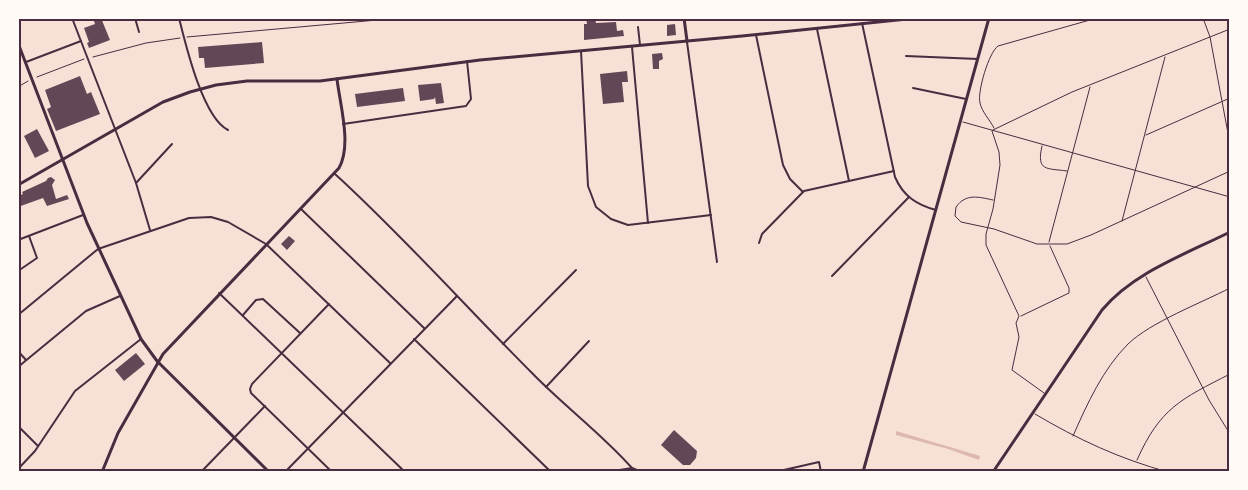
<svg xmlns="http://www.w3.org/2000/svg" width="1248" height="490" font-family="'Asap Condensed',sans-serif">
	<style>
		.water { fill: #dcb8b0 }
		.building { fill: #644757 }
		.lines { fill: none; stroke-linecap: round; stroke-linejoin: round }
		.path { stroke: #4a2c40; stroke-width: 1 }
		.service { stroke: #4a2c40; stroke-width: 1 }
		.minor { stroke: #4a2c40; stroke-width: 2 }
		.secondary { stroke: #4a2c40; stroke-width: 3 }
		.primary { stroke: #4a2c40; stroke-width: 3 }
		.neatline { fill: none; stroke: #4a2c40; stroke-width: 2 }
	</style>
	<rect width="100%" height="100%" fill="#f7e1d7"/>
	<!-- water -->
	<polygon class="water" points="896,431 980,456 979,460 948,449 896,435"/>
	<!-- building -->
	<g class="building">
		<polygon points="101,18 110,40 89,48 87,43 89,42 84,28 95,24 94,21"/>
		<polygon points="586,18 595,18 596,23 616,22 617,31 623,30 624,36 584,40 584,24 587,24"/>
		<polygon points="675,24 676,35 667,36 667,25"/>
		<polygon points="262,42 264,63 205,68 204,58 199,58 198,47"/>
		<polygon points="662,53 663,59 659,61 659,69 653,69 652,54"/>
		<polygon points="627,71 628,82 622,82 624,102 603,104 600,74"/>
		<polygon points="80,76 87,94 91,92 100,114 56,131 47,109 51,107 45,90"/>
		<polygon points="441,83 444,103 436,104 435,97 434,99 420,101 418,85"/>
		<polygon points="403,88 405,101 357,107 355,94"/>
		<polygon points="37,129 49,151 35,158 24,136"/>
		<polygon points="51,177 55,180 52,185 56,199 67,195 69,199 47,206 43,198 18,207 18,196 23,194 22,192 46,181 48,178"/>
		<polygon points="289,236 295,241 287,250 281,244"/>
		<polygon points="136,353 145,364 124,381 115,370"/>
		<polygon points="674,430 697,451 696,458 690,465 683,465 661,445"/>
	</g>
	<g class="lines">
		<!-- path -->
		<g class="path">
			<polyline points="187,37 400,18"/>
			<polyline points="93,57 146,43 180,38"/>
			<polyline points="37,77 84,59"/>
			<polyline points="18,87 28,81"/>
		</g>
		<!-- service -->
		<g class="service">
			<polyline points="1203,18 1210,37 1230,144"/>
			<polyline points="963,122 1230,197"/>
			<path d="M 994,128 C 990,120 982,112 980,103 C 977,92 989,52 998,46 L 1097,18"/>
			<polyline points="993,130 1072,92 1230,29"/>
			<polyline points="992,131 999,152 1000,165 993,209 986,234 986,245 1019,316 1016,323 1019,337 1012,370 1044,393"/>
			<polyline points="1146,135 1230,98"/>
			<path d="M 1042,146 C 1036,172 1047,168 1067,171"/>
			<path d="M 993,200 C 979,197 966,193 956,207 L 955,216 L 961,222 L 994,229 L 1037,244 L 1067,244 L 1091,235 L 1230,171"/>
			<polyline points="1122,221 1165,57"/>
			<polyline points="1049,242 1090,87"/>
			<polyline points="1146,277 1209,400 1230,434"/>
			<polyline points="1021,316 1069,293 1069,288 1050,246"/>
			<path d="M 1035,414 C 1077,439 1120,459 1168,472"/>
			<path d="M 1073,436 C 1087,404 1103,369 1128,344 C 1151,322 1201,303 1230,288"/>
			<path d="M 1137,460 C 1160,408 1181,399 1230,374"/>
		</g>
		<!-- minor -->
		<g class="minor">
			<polyline points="72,18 136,183 150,230"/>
			<polyline points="135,18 139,32"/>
			<path d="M 179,18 C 186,46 203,118 228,130"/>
			<path d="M 862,23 L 895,177 C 903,196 917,205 936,210"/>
			<polyline points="638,27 640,45"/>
			<polyline points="817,29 849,181"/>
			<polyline points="756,35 783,165 790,179 803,192"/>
			<polyline points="687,42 717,262"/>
			<polyline points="632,47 648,223"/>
			<polyline points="581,51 588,186 596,207 611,219 628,225 711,215"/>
			<polyline points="906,56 978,59"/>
			<polyline points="26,62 81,41"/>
			<polyline points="913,88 966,99"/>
			<polyline points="343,124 466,106 471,99 467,61"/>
			<path d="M 335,174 C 404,237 466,307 532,373 C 564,406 602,434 632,468"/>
			<polyline points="136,183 172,144"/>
			<polyline points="301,209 424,328"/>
			<polyline points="18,240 83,215"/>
			<polyline points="759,243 762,234 804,191 894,171"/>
			<polyline points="18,271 37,258 29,236"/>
			<polyline points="832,276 909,197"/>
			<polyline points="18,289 19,289"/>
			<polyline points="219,293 405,472"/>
			<polyline points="329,304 252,384 250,389 251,393 332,472"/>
			<polyline points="18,315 98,249 189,218 211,217 228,222 266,244 390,363"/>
			<polyline points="243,315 256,300 263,299 300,333"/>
			<polyline points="414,339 551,472"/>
			<polyline points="503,344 576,270"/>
			<polyline points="18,351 26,360"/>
			<polyline points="18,367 86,311 120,296"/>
			<polyline points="546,387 589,341"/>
			<polyline points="18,426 38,446"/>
			<polyline points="18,469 35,451 75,391 141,339"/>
			<polyline points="201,472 265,406"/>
			<polyline points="285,472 457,296"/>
			<polyline points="553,472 563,472"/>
			<polyline points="607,472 632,468 642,472"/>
			<polyline points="775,472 819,462 821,472"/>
		</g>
		<!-- secondary -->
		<g class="secondary">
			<polyline points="684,18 687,41"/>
			<polyline points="18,43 87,223 141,339 157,361 269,472"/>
			<path d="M 102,472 L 118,433 L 163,354 L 339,168 C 352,145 340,105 337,79"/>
			<path d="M 993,472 L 1102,310 C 1134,272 1186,254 1230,232"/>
		</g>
		<!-- primary -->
		<g class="primary">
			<polyline points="18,185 163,102 190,92 216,85 247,81 320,81 480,60 742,36 917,18"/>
			<polyline points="863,472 989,18"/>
		</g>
	</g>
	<!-- border -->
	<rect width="1248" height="490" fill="none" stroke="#fffaf5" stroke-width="39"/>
	<rect x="20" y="20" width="1208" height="450" class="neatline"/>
</svg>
